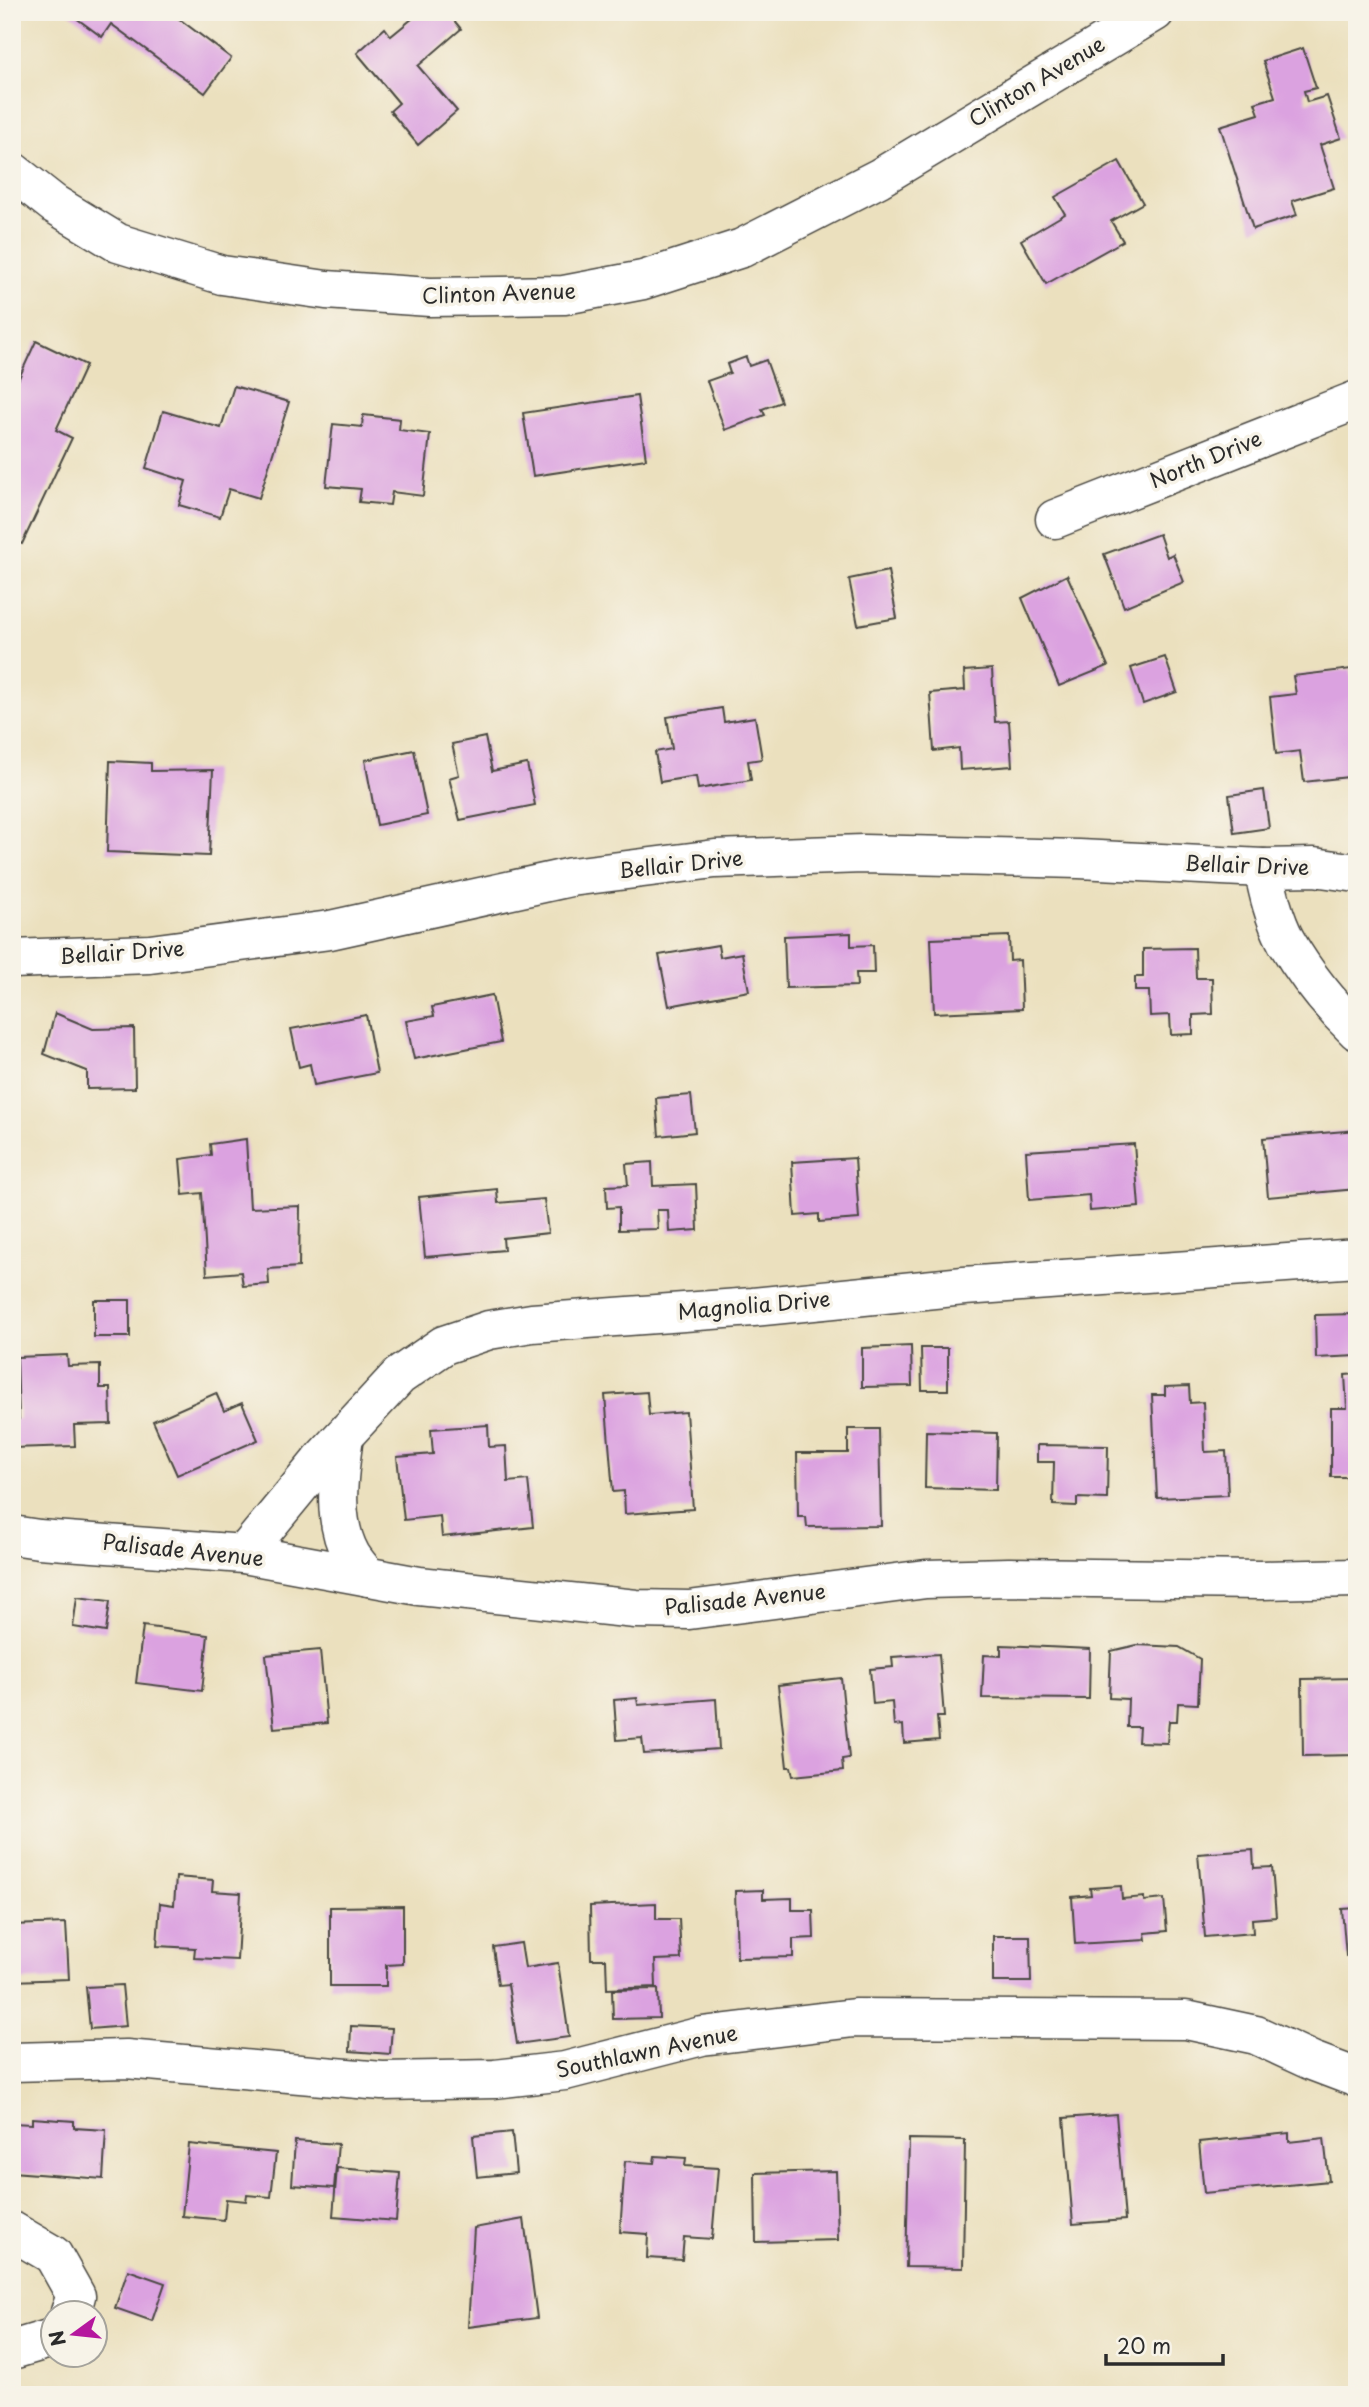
<svg xmlns="http://www.w3.org/2000/svg" width="1369" height="2407" font-family="'Playpen Sans',sans-serif">
	<style>
		.building { fill: #dba2e0 }
		.lines { fill: none; stroke-linecap: round; stroke-linejoin: round }
		.minor-casing { stroke: #484641; stroke-width: 41 }
		.minor { stroke: #fff; stroke-width: 38 }
		.labels { text-anchor: middle; stroke-width: 7; stroke-linejoin: round; paint-order: stroke }
		.street-label { font-size: 21px; fill: #2b2b2b; stroke: #f7f3e8 }
	</style>
	<rect width="100%" height="100%" fill="#f7f3e8"/>
	<filter id="ink" filterUnits="userSpaceOnUse"><feTurbulence type="fractalNoise" baseFrequency=".0143" numOctaves="2"/><feDisplacementMap in="SourceGraphic" scale="14" xChannelSelector="R" yChannelSelector="G"/><feConvolveMatrix kernelMatrix="1 2 1 2 8 2 1 2 1" color-interpolation-filters="sRGB"/></filter>
	<filter id="wash" filterUnits="userSpaceOnUse"><feTurbulence type="fractalNoise" baseFrequency=".00686" numOctaves="4" result="noise"/><feDisplacementMap in="SourceGraphic" scale="28" xChannelSelector="R" yChannelSelector="G"/><feGaussianBlur stdDeviation="1.57" result="paint"/><feColorMatrix in="noise" values="0 0 0 0 0 0 0 0 0 0 0 0 0 0 0 0 0 1.4 0 .05"/><feComposite in="paint" operator="in"/></filter>
	<g filter="url(#wash)">
		<rect width="100%" height="100%" fill="#ebe0be"/>
		<g id="blocks">
			<!-- building -->
			<g class="building">
				<polygon points="68,12 170,12 231,58 205,93 111,24 102,37"/>
				<polygon points="416,12 459,12 452,18 461,29 418,66 457,111 418,145 390,111 399,103 357,53 385,28 391,36 418,14"/>
				<polygon points="1303,48 1316,88 1304,91 1307,102 1327,96 1341,138 1320,145 1334,188 1292,201 1297,215 1253,229 1220,126 1259,114 1255,103 1275,97 1263,61"/>
				<polygon points="1119,161 1143,203 1111,221 1123,241 1046,284 1021,240 1065,214 1055,197"/>
				<polygon points="36,341 86,365 56,430 72,438 22,544 12,540 12,393"/>
				<polygon points="746,357 749,366 766,360 781,402 762,409 765,415 725,430 707,381 730,373 727,364"/>
				<polygon points="234,386 289,402 259,498 229,489 220,517 179,505 186,481 146,468 163,411 221,428"/>
				<polygon points="637,396 646,459 533,476 523,413"/>
				<polygon points="363,415 400,419 399,430 430,434 423,496 392,492 390,505 359,502 361,489 326,486 333,424 362,427"/>
				<polygon points="1159,534 1167,557 1173,554 1184,582 1124,607 1104,554"/>
				<polygon points="888,571 897,618 858,625 849,579"/>
				<polygon points="1067,575 1108,666 1059,686 1022,598"/>
				<polygon points="1165,657 1177,692 1143,704 1131,668"/>
				<polygon points="992,669 995,722 1009,721 1012,766 960,770 959,748 934,751 930,693 965,690 964,671"/>
				<polygon points="1351,669 1354,696 1357,695 1357,776 1304,782 1300,751 1276,754 1270,697 1296,694 1293,676"/>
				<polygon points="722,708 724,722 755,717 762,759 748,761 751,780 698,789 696,776 660,782 655,752 672,749 667,717"/>
				<polygon points="485,737 492,771 527,764 535,805 460,820 449,778 459,775 452,744"/>
				<polygon points="414,750 427,815 377,825 365,760"/>
				<polygon points="110,761 151,763 151,771 213,770 209,856 107,852"/>
				<polygon points="1264,790 1269,828 1234,833 1229,795"/>
				<polygon points="851,933 851,946 873,945 874,973 856,973 857,986 786,988 784,936"/>
				<polygon points="1009,936 1010,961 1020,960 1022,1009 934,1013 931,939"/>
				<polygon points="718,945 720,957 742,953 749,991 669,1006 659,955"/>
				<polygon points="1195,948 1196,978 1212,978 1213,1014 1193,1015 1193,1034 1171,1035 1170,1015 1150,1016 1149,991 1135,991 1135,977 1143,977 1143,949"/>
				<polygon points="492,995 501,1042 414,1059 406,1021 434,1016 432,1007"/>
				<polygon points="55,1013 93,1029 134,1028 135,1088 87,1089 87,1071 44,1054"/>
				<polygon points="366,1015 377,1073 314,1085 310,1064 299,1067 291,1029"/>
				<polygon points="691,1095 695,1132 659,1136 656,1098"/>
				<polygon points="1357,1130 1357,1189 1268,1197 1263,1138"/>
				<polygon points="246,1139 250,1208 300,1206 299,1267 268,1269 269,1284 243,1286 241,1272 207,1275 202,1193 183,1195 180,1159 211,1155 210,1144"/>
				<polygon points="1134,1144 1139,1207 1090,1211 1089,1195 1029,1200 1026,1151"/>
				<polygon points="855,1158 859,1219 819,1222 819,1214 795,1216 792,1162"/>
				<polygon points="652,1162 653,1186 696,1184 698,1230 669,1232 668,1210 657,1210 658,1229 619,1230 619,1207 607,1208 606,1186 628,1185 626,1164"/>
				<polygon points="497,1189 498,1203 544,1199 548,1233 503,1238 504,1250 425,1257 419,1197"/>
				<rect x="94" y="1300" width="36" height="37"/>
				<polygon points="1356,1314 1357,1356 1316,1358 1315,1315"/>
				<polygon points="911,1346 912,1386 862,1387 862,1348"/>
				<polygon points="921,1348 948,1348 948,1390 922,1390"/>
				<polygon points="67,1355 68,1366 100,1365 100,1388 110,1388 111,1424 74,1425 75,1446 12,1448 12,1419 19,1419 17,1357"/>
				<polygon points="1357,1374 1357,1477 1331,1477 1331,1408 1347,1408 1345,1375"/>
				<polygon points="1189,1386 1190,1403 1203,1402 1205,1452 1226,1451 1228,1495 1157,1498 1152,1395 1165,1395 1165,1387"/>
				<polygon points="647,1392 649,1415 686,1412 693,1509 625,1514 624,1491 613,1492 605,1395"/>
				<polygon points="216,1393 224,1411 242,1403 258,1440 177,1475 153,1421"/>
				<polygon points="488,1425 489,1447 506,1446 508,1482 528,1480 533,1527 442,1537 440,1516 404,1520 397,1457 433,1454 431,1429"/>
				<polygon points="848,1429 879,1429 881,1526 807,1527 806,1517 798,1517 797,1453 848,1453"/>
				<polygon points="926,1431 997,1433 996,1490 925,1488"/>
				<polygon points="1037,1445 1108,1446 1107,1499 1077,1498 1077,1506 1053,1505 1054,1462 1037,1462"/>
				<polygon points="77,1597 110,1601 106,1632 73,1627"/>
				<polygon points="143,1626 208,1635 202,1691 136,1683"/>
				<polygon points="1001,1645 1090,1649 1089,1699 982,1698 984,1655 1001,1656"/>
				<polygon points="1137,1645 1179,1647 1200,1659 1198,1704 1178,1703 1177,1721 1169,1721 1167,1743 1138,1742 1139,1727 1127,1727 1128,1699 1109,1698 1111,1651"/>
				<polygon points="320,1650 327,1723 274,1728 266,1655"/>
				<polygon points="939,1654 944,1717 937,1717 939,1740 904,1743 903,1725 894,1726 892,1702 873,1704 870,1669 893,1667 892,1657"/>
				<polygon points="841,1678 849,1758 842,1759 843,1771 793,1776 791,1767 787,1767 778,1685"/>
				<polygon points="1357,1678 1357,1755 1303,1756 1302,1679"/>
				<polygon points="637,1698 638,1705 716,1699 719,1749 644,1754 642,1738 617,1740 614,1700"/>
				<polygon points="1253,1850 1254,1868 1272,1867 1276,1917 1252,1919 1253,1933 1205,1937 1198,1854"/>
				<polygon points="176,1877 213,1880 212,1891 241,1893 237,1960 194,1958 195,1948 157,1946 160,1903 174,1905"/>
				<polygon points="1121,1886 1122,1899 1144,1897 1144,1901 1164,1899 1167,1931 1145,1933 1146,1940 1075,1944 1072,1897 1091,1895 1090,1888"/>
				<polygon points="763,1890 763,1899 792,1898 792,1910 813,1910 814,1938 793,1939 793,1957 737,1958 735,1891"/>
				<polygon points="656,1903 656,1919 679,1919 681,1959 655,1960 656,1987 607,1989 606,1959 591,1959 590,1906"/>
				<polygon points="403,1906 403,1964 386,1965 386,1986 330,1986 330,1907"/>
				<polygon points="1357,1908 1357,1955 1346,1956 1342,1909"/>
				<polygon points="66,1923 69,1979 12,1981 12,1925"/>
				<polygon points="993,1936 1030,1936 1031,1982 993,1982"/>
				<polygon points="521,1943 525,1968 558,1963 569,2037 517,2044 508,1984 498,1985 493,1947"/>
				<polygon points="122,1985 126,2026 90,2029 86,1987"/>
				<polygon points="658,1989 659,2018 613,2019 612,1990"/>
				<polygon points="351,2026 392,2028 390,2054 350,2051"/>
				<polygon points="1116,2114 1125,2220 1073,2224 1064,2118"/>
				<polygon points="32,2118 74,2121 74,2128 106,2130 103,2179 12,2172 12,2123 32,2124"/>
				<polygon points="512,2132 516,2173 477,2177 473,2136"/>
				<polygon points="1289,2133 1289,2142 1324,2138 1329,2181 1204,2193 1199,2142"/>
				<polygon points="909,2139 965,2140 963,2268 906,2267"/>
				<polygon points="295,2141 338,2144 334,2188 292,2185"/>
				<polygon points="189,2144 276,2153 271,2197 247,2195 246,2201 226,2199 224,2220 182,2216"/>
				<polygon points="655,2156 686,2158 685,2166 718,2168 712,2239 684,2237 682,2260 647,2258 648,2234 620,2232 625,2161 654,2163"/>
				<polygon points="337,2168 400,2173 396,2221 333,2216"/>
				<polygon points="836,2171 838,2240 756,2242 755,2173"/>
				<polygon points="524,2219 537,2318 468,2327 474,2228"/>
				<polygon points="128,2270 165,2283 152,2321 115,2308"/>
			</g>
		</g>
	</g>
	<g filter="url(#ink)">
		<use href="#blocks" fill-opacity="0" stroke="#484641" stroke-width="2"/>
		<g class="lines">
			<defs>
				<g id="minor">
					<polyline points="12,171 54,204 118,243 222,275 326,290 430,297 564,295 643,280 742,248 879,178 1155,12"/>
					<polyline points="1055,519 1357,400"/>
					<path d="M 1263,868 C 1268,892 1274,919 1286,941 C 1305,974 1330,1005 1357,1031"/>
					<polyline points="12,959 150,954 330,930 571,877 715,859 863,854 1079,859 1263,868 1314,867 1357,873"/>
					<path d="M 344,1436 C 339,1474 331,1519 351,1555 C 356,1563 362,1570 368,1577"/>
					<polyline points="12,1535 39,1539 244,1554 419,1586 636,1609 689,1610 926,1579 1009,1577 1261,1580 1357,1578"/>
					<polyline points="244,1554 323,1458 399,1376 444,1345 489,1330 532,1323 753,1307 964,1286 1357,1258"/>
					<polyline points="12,2062 126,2059 382,2081 495,2079 565,2071 702,2036 854,2018 1186,2020 1256,2035 1312,2061 1357,2078"/>
					<polyline points="12,2231 53,2255 76,2296 70,2312"/>
					<polyline points="12,2350 52,2338"/>
				</g>
			</defs>
			<!-- minor casing -->
			<use href="#minor" class="minor-casing"/>
			<!-- minor -->
			<use href="#minor" class="minor"/>
		</g>
	</g>
	<g class="labels">
		<!-- street labels -->
		<g class="street-label">
			<text transform="translate(1037 82) rotate(-31)" y="7">Clinton Avenue</text>
			<text transform="translate(499 294) rotate(-2)" y="7">Clinton Avenue</text>
			<text transform="translate(1206 460) rotate(-22)" y="7">North Drive</text>
			<text transform="translate(681 865) rotate(-6)" y="7">Bellair Drive</text>
			<text transform="translate(1247 866) rotate(2)" y="7">Bellair Drive</text>
			<text transform="translate(122 953) rotate(-4)" y="7">Bellair Drive</text>
			<text transform="translate(754 1306) rotate(-5)" y="7">Magnolia Drive</text>
			<text transform="translate(183 1551) rotate(6)" y="7">Palisade Avenue</text>
			<text transform="translate(745 1600) rotate(-6)" y="7">Palisade Avenue</text>
			<text transform="translate(647 2052) rotate(-12)" y="7">Southlawn Avenue</text>
		</g>
	</g>
	<!-- margin -->
	<rect width="1369" height="2407" fill="none" stroke="#f7f3e8" stroke-width="42"/>
	<!-- north arrow -->
	<g transform="translate(74 2334) rotate(255)"><circle r="33" fill="#f7f3e8" stroke="#a5a39c" stroke-width="2"/>
	<path d="M0-5L12 26L0 18L-12 26Z" fill="#b5179e"/>
	<text y="-10" font-size="19" font-weight="bold" text-anchor="middle" fill="#2b2b2b">N</text>
	</g>
	<!-- scale -->
	<path d="M1106 2354v10h117v-10" fill="none" stroke="#2b2b2b" stroke-width="3.5"/>
	<text x="1117" y="2354" font-size="21" fill="#2b2b2b" stroke="#f7f3e8" stroke-width="5" paint-order="stroke">20 m</text>
</svg>
